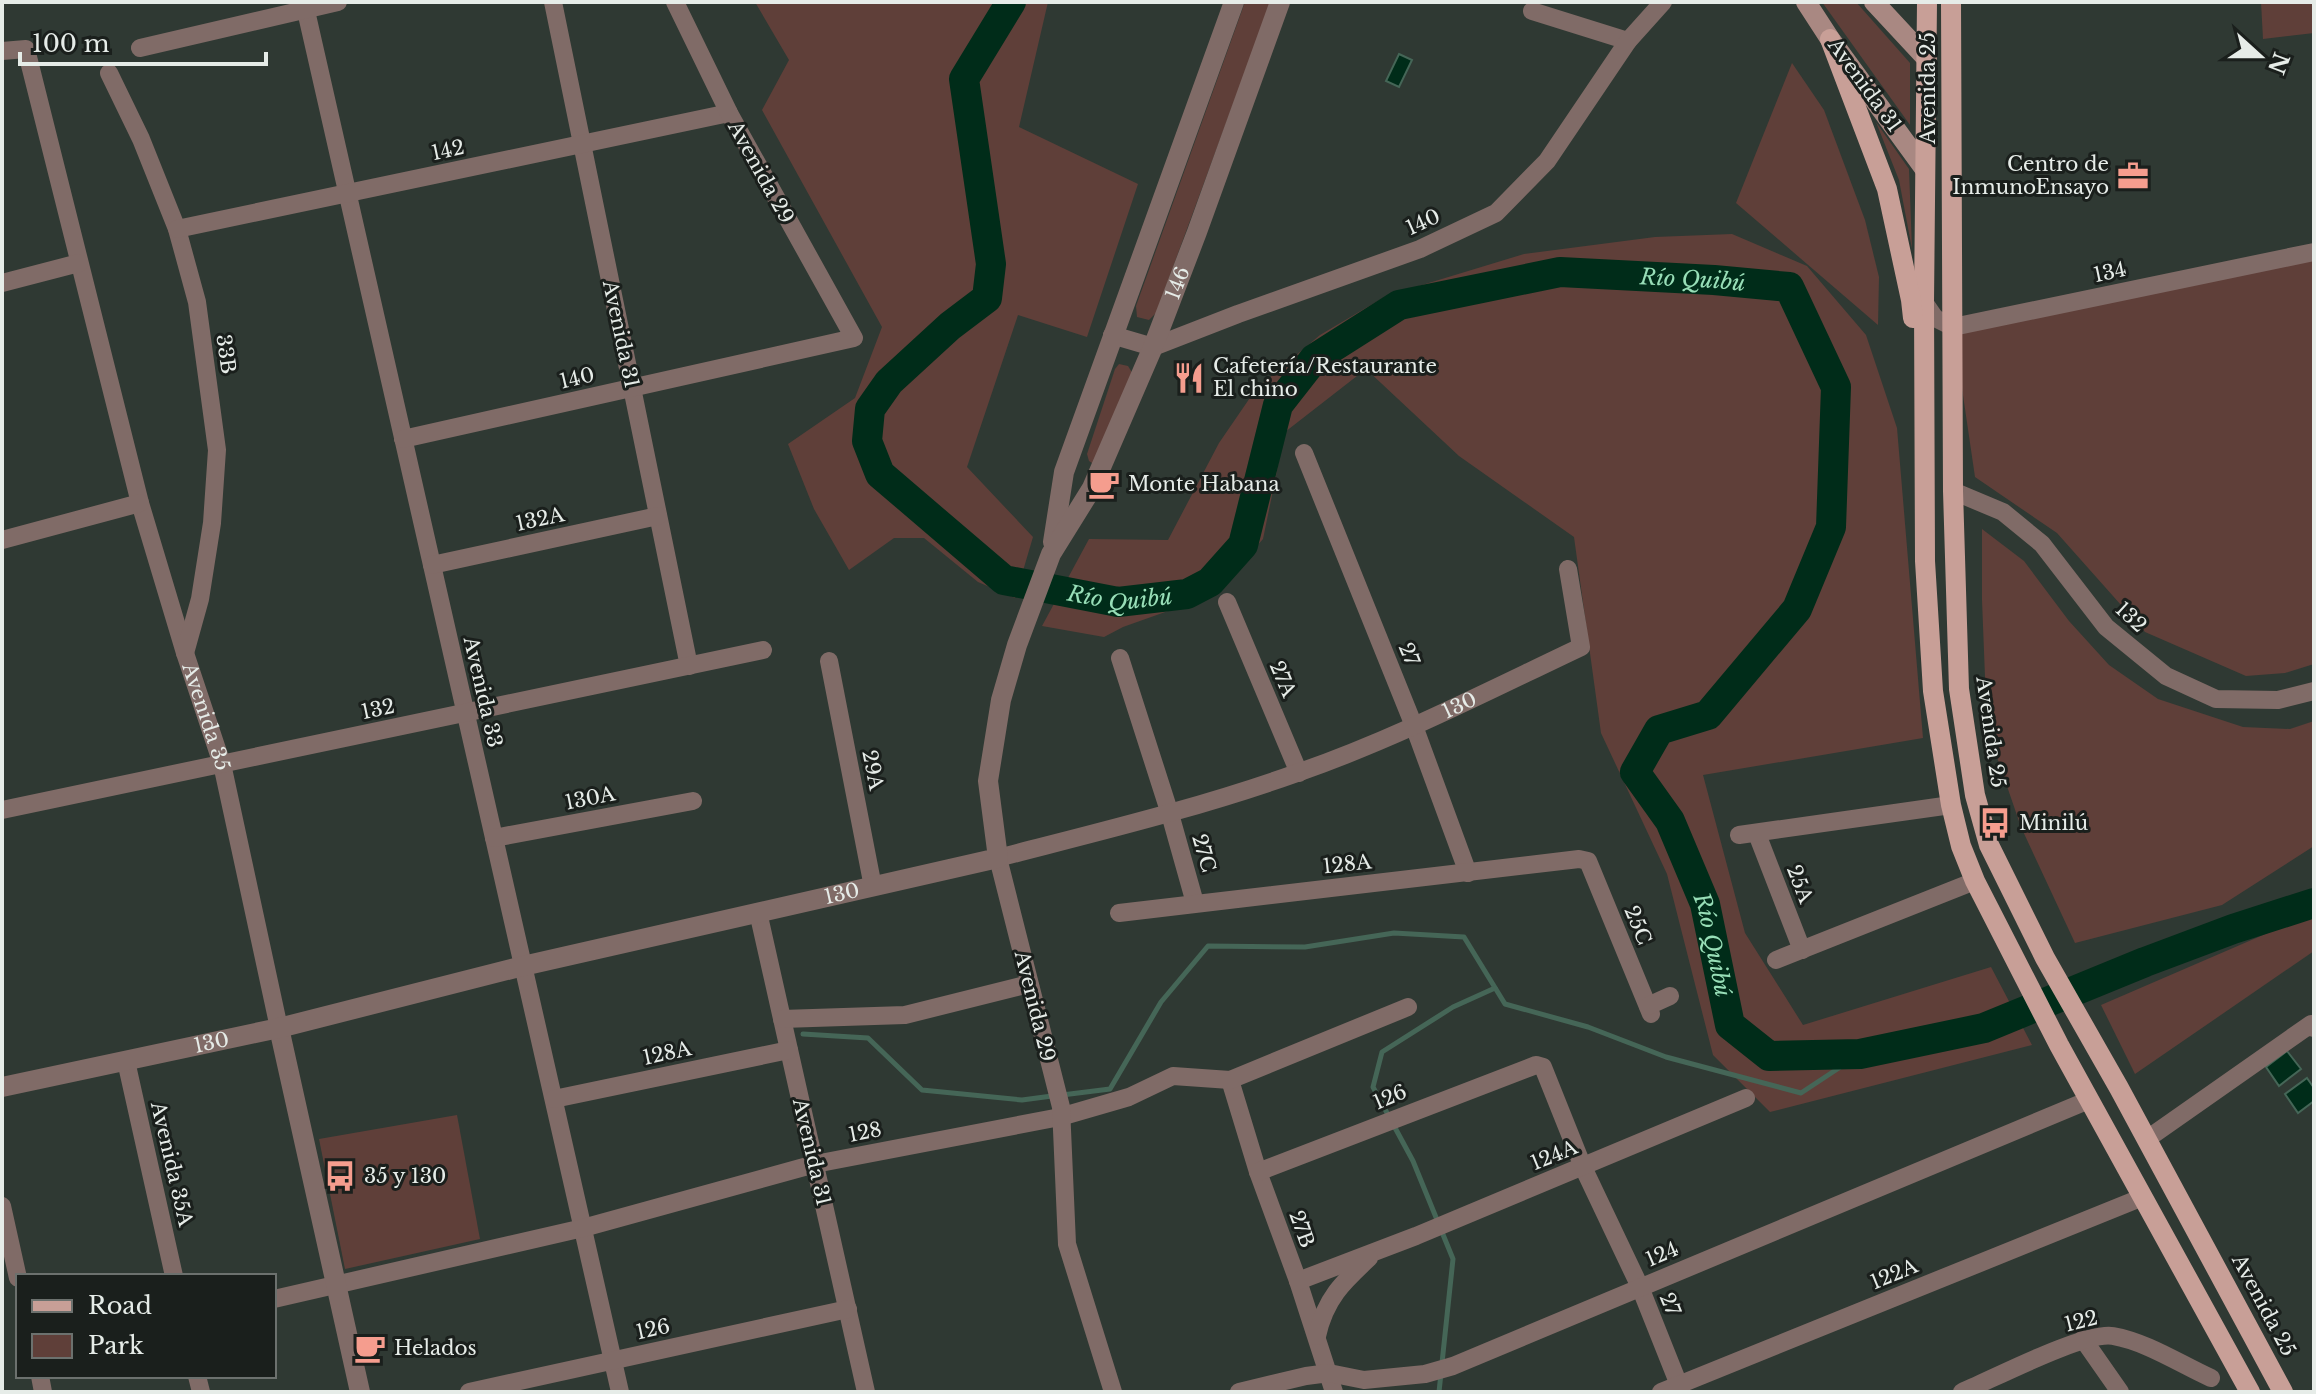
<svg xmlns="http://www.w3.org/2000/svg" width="2316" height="1394" font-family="'Libre Baskerville',serif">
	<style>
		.green { fill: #5f3f39 }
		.water { fill: #002c19; stroke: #456657; stroke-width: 2 }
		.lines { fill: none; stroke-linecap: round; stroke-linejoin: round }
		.stream { stroke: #456657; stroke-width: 5 }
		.river { stroke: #002c19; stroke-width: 30 }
		.minor { stroke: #806b67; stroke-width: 18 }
		.tertiary { stroke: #806b67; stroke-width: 20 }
		.secondary { stroke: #a98882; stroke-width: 20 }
		.primary { stroke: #c89f97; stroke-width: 20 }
		.labels { text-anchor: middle; stroke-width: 6; stroke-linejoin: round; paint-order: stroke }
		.street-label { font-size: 20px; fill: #e6ece8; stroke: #1a1f1c }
		.poi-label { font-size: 20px; fill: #e6ece8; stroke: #1a1f1c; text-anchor: start }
		.water-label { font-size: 22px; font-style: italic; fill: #97deb7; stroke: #1a1f1c }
	</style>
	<rect width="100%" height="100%" fill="#2f3933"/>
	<!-- green -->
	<g class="green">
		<polygon points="755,2 1048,2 1019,127 1138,184 1087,337 1018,315 967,467 1033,537 1015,598 978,582 924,538 894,538 849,570 814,509 788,444 855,398 882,327 762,110 789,60"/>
		<polygon points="1245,2 1270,4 1156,313 1149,320 1137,317 1136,306"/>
		<polygon points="1822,2 1856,2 1910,63 1910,125"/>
		<polygon points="2261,2 2314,2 2314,33 2263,39"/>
		<polygon points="1792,63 1824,110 1865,220 1879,277 1878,325 1736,203"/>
		<polygon points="1876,122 1909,169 1912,249 1899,180"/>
		<polygon points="1732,234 1807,266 1866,335 1897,428 1923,738 1703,775 1745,933 1803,1025 1991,967 2032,1045 1770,1112 1713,1055 1667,874 1601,733 1574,537 1459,456 1366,369 1285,432 1263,539 1213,595 1123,627 1104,637 1042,626 1089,539 1168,540 1219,443 1256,389 1320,335 1386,296 1524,254 1655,237"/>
		<polygon points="2314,252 2314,664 2285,673 2246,676 2145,632 2057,533 1975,477 1953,327"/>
		<polygon points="1119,364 1128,366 1133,374 1095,465 1089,461 1087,454 1115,369"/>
		<polygon points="1982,529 2024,561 2069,621 2109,665 2158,699 2243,727 2290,729 2314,721 2314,846 2222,905 2075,943 2021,827 1987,728 1982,600"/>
		<polygon points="2314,913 2314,951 2135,1074 2101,1005"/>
		<polygon points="457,1115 480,1239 345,1269 319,1139"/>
	</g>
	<!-- water -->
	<g class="water">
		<polygon points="1399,54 1412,60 1399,87 1386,81"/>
		<polygon points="2287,1051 2301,1069 2279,1086 2266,1067"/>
		<polygon points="2307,1078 2314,1088 2314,1101 2298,1113 2285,1094"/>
	</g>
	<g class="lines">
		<!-- stream -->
		<g class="stream">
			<polyline points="803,1034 868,1038 922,1090 1022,1100 1052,1096"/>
			<polyline points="1062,1095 1110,1089 1161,1002 1208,946 1305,947 1394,933 1464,937 1505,1004 1588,1027 1666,1057 1801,1093 1860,1054"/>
			<polyline points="1442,1363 1453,1259 1413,1161 1373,1087 1382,1052 1453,1007 1495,988"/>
			<polyline points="1439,1392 1441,1373"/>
		</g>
		<!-- river -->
		<path class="river" id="s1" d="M 1011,2 L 964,79 L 991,264 L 987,298 L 950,326 L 889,382 L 870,409 L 867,441 L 880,474 L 1004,580 L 1118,602 L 1187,594 L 1210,582 L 1243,545 L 1278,405 L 1314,359 L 1399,305 L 1560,272 L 1714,280 L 1789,287 L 1836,387 L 1831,527 L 1797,609 L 1708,715 L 1659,730 L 1635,772 L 1670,821 L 1705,904 L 1730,1025 L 1769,1056 L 1860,1054 L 1984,1028 L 2145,962 L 2233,929 L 2314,903"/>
		<!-- minor -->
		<g class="minor">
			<polyline points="304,2 620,1392"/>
			<polyline points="553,2 689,666"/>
			<polyline points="1532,11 1628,41"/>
			<polyline points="140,48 338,2"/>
			<path id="s2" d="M 2,51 L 26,49 L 140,503 L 185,653 L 222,764 L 279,1028"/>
			<polyline points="109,73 141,139 177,229 197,302 217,450 212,523 200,599 185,653"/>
			<polyline points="177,229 729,113"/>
			<polyline points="2,283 79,263"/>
			<polyline points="1924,302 1935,318 1953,327 2314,252"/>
			<polyline points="1112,335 1153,347 1238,314 1420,249 1496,213 1547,161 1628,41 1663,2"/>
			<polyline points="403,439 854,338 729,113 675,2"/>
			<polyline points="1304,453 1414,726 1468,873"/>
			<polyline points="1953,491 2003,512 2042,544 2106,627 2166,676 2216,699 2278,700 2314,691"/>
			<polyline points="2,540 140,503"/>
			<polyline points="432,565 658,516"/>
			<polyline points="1227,602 1299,773"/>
			<polyline points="1120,658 1170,814 1195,903"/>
			<polyline points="829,661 873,887"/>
			<polyline points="2,810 763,650"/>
			<polyline points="1757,834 1802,950"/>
			<polyline points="1739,835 1951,805"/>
			<polyline points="494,838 693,801"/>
			<polyline points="758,912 866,1392"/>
			<polyline points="1119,913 1579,859 1588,861 1651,1014"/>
			<polyline points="1776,960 1975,881"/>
			<polyline points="1648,1006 1670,996"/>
			<polyline points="782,1019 905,1015 1029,984"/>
			<polyline points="126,1061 174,1276"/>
			<polyline points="1230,1080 1258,1172 1298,1281 1334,1392"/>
			<polyline points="554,1099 789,1050"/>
			<polyline points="2147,1139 2311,1024 2314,1028"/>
			<polyline points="1258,1172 1536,1065 1543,1067 1583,1167 1640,1287 1679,1385"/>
			<polyline points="2,1206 18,1278"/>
			<polyline points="1298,1281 1416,1236 1746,1098"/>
			<polyline points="274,1299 583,1228 815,1164 1060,1117 1129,1097 1173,1076 1230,1080 1408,1007"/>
			<path d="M 1317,1336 C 1325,1299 1343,1282 1369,1258"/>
			<polyline points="2083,1339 2120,1392"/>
			<polyline points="40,1376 43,1392"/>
			<polyline points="197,1376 201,1392"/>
			<polyline points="469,1392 848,1309"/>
			<path id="s3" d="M 1113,1392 L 1067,1244 L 1061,1107 L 998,858 C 1098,832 1199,808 1297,773 C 1395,739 1488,691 1581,647 L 1568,569"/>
			<polyline points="1239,1392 1306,1376 1329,1373 1364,1380 1425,1374 1453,1366 2089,1100"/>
			<polyline points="1661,1392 2143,1197"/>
			<path d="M 1962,1392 C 1993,1379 2085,1331 2113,1336 C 2147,1342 2180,1364 2211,1378"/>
		</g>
		<!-- tertiary -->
		<g class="tertiary">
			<polyline points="1053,542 1064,472 1234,2"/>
			<polyline points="279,1028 360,1392"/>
			<path id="s4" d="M 2,1087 L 279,1028 L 523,966 L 998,858 L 988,781 L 1001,700 L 1017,645 L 1051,554 L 1092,488 L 1153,347 L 1197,232 L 1280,2"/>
		</g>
		<!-- secondary -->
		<g class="secondary">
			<polyline points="1806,2 1830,39 1924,168"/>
			<polyline points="1874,2 1927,59"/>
		</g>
		<!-- primary -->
		<g class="primary">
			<polyline points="1927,2 1924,302 1925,561 1933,691 1951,805 1961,846 1975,881 2059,1045 2250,1392"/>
			<polyline points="1951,2 1953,491 1959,689 1975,795 1989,845 2045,958 2119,1088 2283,1392"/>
			<polyline points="1830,39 1887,189 1911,300 1913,318"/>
		</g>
	</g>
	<!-- icons -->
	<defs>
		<symbol id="office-bare" viewBox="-9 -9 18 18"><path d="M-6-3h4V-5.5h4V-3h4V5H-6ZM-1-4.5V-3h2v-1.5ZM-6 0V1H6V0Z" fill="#f59d8e" stroke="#1a1f1c" stroke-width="2.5" paint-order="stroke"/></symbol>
		<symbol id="restaurant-bare" viewBox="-9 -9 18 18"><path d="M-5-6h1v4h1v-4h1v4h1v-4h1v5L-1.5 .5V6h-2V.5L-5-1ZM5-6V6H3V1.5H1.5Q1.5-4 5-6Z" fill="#f59d8e" stroke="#1a1f1c" stroke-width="2.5" paint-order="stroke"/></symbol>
		<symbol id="cafe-bare" viewBox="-9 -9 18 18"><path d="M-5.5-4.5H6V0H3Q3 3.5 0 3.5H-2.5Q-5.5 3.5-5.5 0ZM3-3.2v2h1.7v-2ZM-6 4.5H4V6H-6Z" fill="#f59d8e" stroke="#1a1f1c" stroke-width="2.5" paint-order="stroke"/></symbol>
		<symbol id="bus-bare" viewBox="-9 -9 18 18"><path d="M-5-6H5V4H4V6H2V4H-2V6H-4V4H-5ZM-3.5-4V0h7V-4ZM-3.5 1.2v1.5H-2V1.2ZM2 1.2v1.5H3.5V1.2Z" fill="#f59d8e" stroke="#1a1f1c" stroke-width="2.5" paint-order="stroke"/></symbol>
	</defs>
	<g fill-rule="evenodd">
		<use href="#office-bare" x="2111" y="154" width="44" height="44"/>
		<use href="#restaurant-bare" x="1167" y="356" width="44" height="44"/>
		<use href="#cafe-bare" x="1082" y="462" width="44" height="44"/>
		<use href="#bus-bare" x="1973" y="801" width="44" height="44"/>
		<use href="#bus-bare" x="318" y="1154" width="44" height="44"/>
		<use href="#cafe-bare" x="348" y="1326" width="44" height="44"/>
	</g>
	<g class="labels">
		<!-- street labels -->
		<g class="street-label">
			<text transform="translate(1865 85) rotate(54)" y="7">Avenida 31</text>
			<text transform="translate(1928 88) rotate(-90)" y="7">Avenida 25</text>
			<text transform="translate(448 150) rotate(-12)" y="7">142</text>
			<text transform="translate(761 172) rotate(61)" y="7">Avenida 29</text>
			<text transform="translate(1423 222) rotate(-24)" y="7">140</text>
			<text transform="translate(2110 272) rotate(-12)" y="7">134</text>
			<text dy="7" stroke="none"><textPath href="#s4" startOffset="1636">146</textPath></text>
			<text transform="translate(621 334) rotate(78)" y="7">Avenida 31</text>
			<text transform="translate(226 354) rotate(82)" y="7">33B</text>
			<text transform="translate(577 378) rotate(-13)" y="7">140</text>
			<text transform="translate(540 519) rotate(-12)" y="7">132A</text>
			<text transform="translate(2131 617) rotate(43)" y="7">132</text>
			<text transform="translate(1409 654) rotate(68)" y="7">27</text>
			<text transform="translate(1283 679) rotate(67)" y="7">27A</text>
			<text transform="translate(483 692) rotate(77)" y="7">Avenida 33</text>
			<text dy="7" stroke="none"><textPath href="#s3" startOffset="1036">130</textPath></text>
			<text transform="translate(378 709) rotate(-12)" y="7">132</text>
			<text dy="7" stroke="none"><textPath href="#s2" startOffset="716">Avenida 35</textPath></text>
			<text transform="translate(1991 732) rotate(82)" y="7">Avenida 25</text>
			<text transform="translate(873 770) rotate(79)" y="7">29A</text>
			<text transform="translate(590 798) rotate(-11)" y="7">130A</text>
			<text transform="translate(1204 853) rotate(74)" y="7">27C</text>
			<text transform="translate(1347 864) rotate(-6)" y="7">128A</text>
			<text transform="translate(1800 884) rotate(69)" y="7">25A</text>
			<text dy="7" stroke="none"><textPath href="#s4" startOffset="862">130</textPath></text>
			<text transform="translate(1638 925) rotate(68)" y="7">25C</text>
			<text transform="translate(1035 1006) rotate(76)" y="7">Avenida 29</text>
			<text dy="7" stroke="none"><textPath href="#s4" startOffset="214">130</textPath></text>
			<text transform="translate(667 1053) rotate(-12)" y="7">128A</text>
			<text transform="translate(1390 1097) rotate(-23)" y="7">126</text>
			<text transform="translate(865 1132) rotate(-11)" y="7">128</text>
			<text transform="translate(812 1152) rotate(77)" y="7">Avenida 31</text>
			<text transform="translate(1554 1155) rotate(-22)" y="7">124A</text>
			<text transform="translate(172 1164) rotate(77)" y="7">Avenida 35A</text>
			<text transform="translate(1302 1229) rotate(70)" y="7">27B</text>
			<text transform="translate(1662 1254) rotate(-23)" y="7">124</text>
			<text transform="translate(1894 1274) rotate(-22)" y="7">122A</text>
			<text transform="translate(1670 1304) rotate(68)" y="7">27</text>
			<text transform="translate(2264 1305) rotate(62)" y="7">Avenida 25</text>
			<text transform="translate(2081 1321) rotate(-14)" y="7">122</text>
			<text transform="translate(653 1329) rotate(-12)" y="7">126</text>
		</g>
		<!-- poi labels -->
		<g class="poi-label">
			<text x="2109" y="171" text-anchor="end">Centro de<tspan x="2109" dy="23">InmunoEnsayo</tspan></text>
			<text x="1213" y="373">Cafetería/Restaurante<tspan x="1213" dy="23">El chino</tspan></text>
			<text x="1128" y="491">Monte Habana</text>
			<text x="2019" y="830">Minilú</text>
			<text x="364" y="1183">35 y 130</text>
			<text x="394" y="1355">Helados</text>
		</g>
		<!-- water labels -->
		<g class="water-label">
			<text dy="8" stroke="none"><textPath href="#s1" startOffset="1566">Río Quibú</textPath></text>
			<text dy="8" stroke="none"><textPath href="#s1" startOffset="822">Río Quibú</textPath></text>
			<text dy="8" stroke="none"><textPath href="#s1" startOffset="2432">Río Quibú</textPath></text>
		</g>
	</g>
	<!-- border -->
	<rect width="2316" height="1394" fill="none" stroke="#e6ece8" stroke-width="8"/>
	<!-- legend -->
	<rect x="16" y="1274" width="260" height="104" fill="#1a1f1c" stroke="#6c716e" stroke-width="2"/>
	<rect x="32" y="1300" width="40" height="12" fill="#c89f97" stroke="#6c716e" stroke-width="2"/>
	<text x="88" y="1314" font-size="24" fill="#e6ece8">Road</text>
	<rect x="32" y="1334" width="40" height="24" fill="#5f3f39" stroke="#6c716e" stroke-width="2"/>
	<text x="88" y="1354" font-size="24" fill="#e6ece8">Park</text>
	<!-- north arrow -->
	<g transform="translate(2260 56) rotate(111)" stroke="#1a1f1c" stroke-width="6" paint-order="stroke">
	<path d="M0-6L14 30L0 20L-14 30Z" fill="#e6ece8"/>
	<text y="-12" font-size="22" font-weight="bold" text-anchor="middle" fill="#e6ece8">N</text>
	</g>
	<!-- scale -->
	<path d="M20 52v12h246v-12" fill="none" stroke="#e6ece8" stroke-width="4"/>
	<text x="32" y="52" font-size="24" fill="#e6ece8" stroke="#1a1f1c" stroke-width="6" paint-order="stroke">100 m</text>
</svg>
